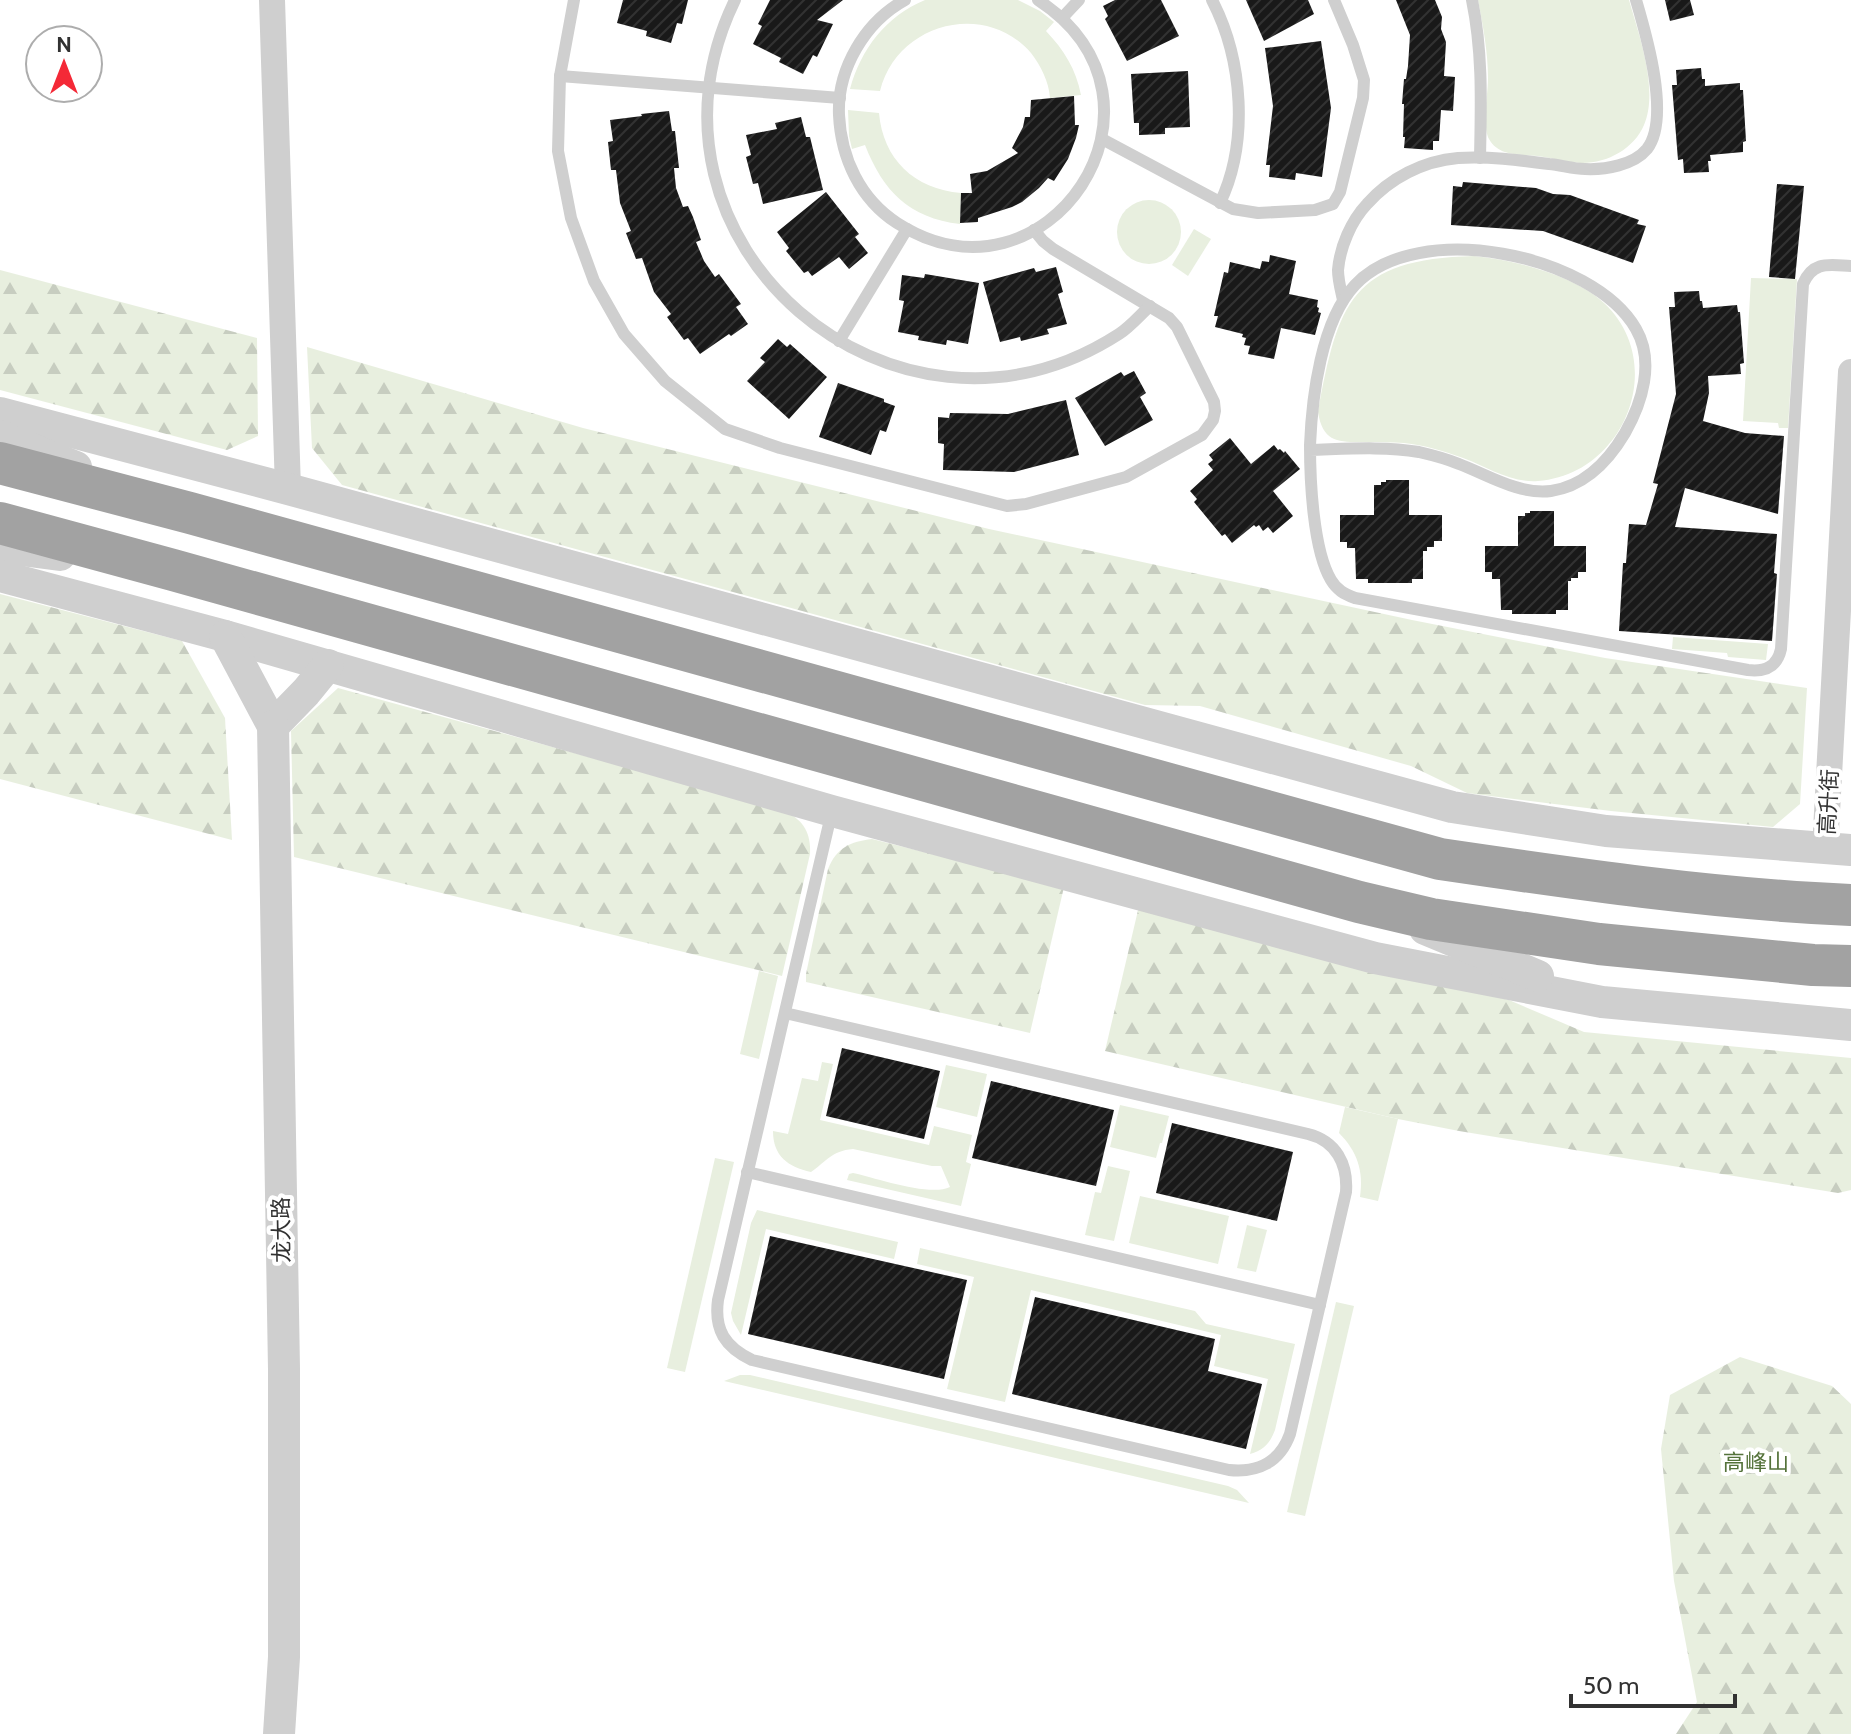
<svg xmlns="http://www.w3.org/2000/svg" width="1851" height="1734" font-family="Cabin,'Noto Sans SC',sans-serif">
	<style>
		.green { fill: #e8efdf }
		.forest { fill: url(#forest-firs) }
		.building { fill: url(#building-hatch) }
		.lines { fill: none; stroke-linecap: round; stroke-linejoin: round }
		.service { stroke: #cfcfcf; stroke-width: 12 }
		.minor { stroke: #cfcfcf; stroke-width: 26 }
		.tertiary { stroke: #cfcfcf; stroke-width: 32 }
		.trunk { stroke: #a2a2a2; stroke-width: 42 }
		.labels { text-anchor: middle; stroke-width: 8; stroke-linejoin: round; paint-order: stroke }
		.street-label { font-size: 22px; fill: #323232; stroke: #fff }
		.park-label { font-size: 22px; fill: #54723a; stroke: #fff }
	</style>
	<defs>
		<pattern id="forest-firs" width="22" height="20" patternUnits="userSpaceOnUse" patternTransform="scale(2)"><rect width="22" height="20" fill="#e8efdf"/><path d="M5 1l3.5 6h-7zM16 11l3.5 6h-7z" fill="#c7cdc0"/></pattern>
		<pattern id="building-hatch" width="6" height="6" patternUnits="userSpaceOnUse" patternTransform="scale(2)"><rect width="6" height="6" fill="#191919"/><path d="M-1 1l2-2M0 6l6-6M5 7l2-2" fill="none" stroke="#323232"/></pattern>
	</defs>
	<rect width="100%" height="100%" fill="#fff"/>
	<!-- green -->
	<g class="green">
		<path d="M 925,0 L 1018,0 L 1040,11 L 1054,22 L 1046,31 C 1064,50 1076,69 1081,95 L 1050,98 C 1049,82 1041,66 1031,53 C 985,0 897,23 880,91 L 850,89 C 861,49 886,16 925,0 Z"/>
		<path d="M 1478,0 L 1629,0 C 1639,35 1659,90 1644,125 C 1634,149 1606,164 1580,163 C 1566,162 1552,158 1538,156 C 1520,154 1499,157 1489,139 C 1482,126 1488,94 1488,78 C 1488,52 1483,26 1478,0 Z"/>
		<path d="M 848,110 L 879,113 C 883,159 914,189 961,193 L 960,224 C 909,218 883,191 865,145 L 852,149 L 849,136 Z"/>
		<circle cx="1149" cy="232" r="32"/>
		<polygon points="1194,229 1211,239 1188,276 1172,265"/>
		<path d="M 1474,256 C 1514,260 1574,275 1604,303 C 1669,364 1624,475 1538,481 C 1510,483 1488,467 1463,458 C 1444,451 1424,445 1404,443 C 1392,442 1379,442 1367,442 C 1340,442 1323,444 1318,412 C 1338,303 1351,259 1474,256 Z"/>
		<polygon points="1751,278 1797,279 1788,428 1779,428 1778,423 1743,421"/>
		<polygon points="1673,637 1768,644 1766,660 1728,657 1727,653 1672,649"/>
		<polygon points="759,971 778,976 759,1059 740,1054"/>
		<path d="M 822,1062 L 833,1064 L 820,1120 L 929,1145 L 934,1126 L 972,1135 L 966,1162 L 971,1164 L 961,1206 L 847,1180 L 849,1174 L 853,1173 C 876,1178 930,1197 950,1187 L 941,1166 L 932,1166 L 853,1149 C 831,1151 827,1161 811,1172 C 788,1167 773,1156 773,1131 L 788,1134 L 802,1078 L 818,1081 Z"/>
		<polygon points="946,1065 987,1074 977,1117 936,1107"/>
		<polygon points="1120,1105 1169,1116 1162,1143 1160,1143 1156,1158 1110,1147"/>
		<path d="M 1345,1107 L 1398,1119 L 1378,1201 L 1360,1197 C 1364,1171 1357,1151 1339,1133 Z"/>
		<polygon points="715,1158 734,1162 685,1372 667,1368"/>
		<polygon points="1108,1166 1130,1171 1114,1241 1085,1235 1095,1192 1101,1193"/>
		<polygon points="1140,1196 1229,1216 1218,1264 1129,1243"/>
		<polygon points="757,1210 898,1242 894,1259 766,1229 741,1335 733,1321 731,1313 751,1223"/>
		<polygon points="1247,1225 1267,1230 1256,1272 1237,1268"/>
		<path d="M 920,1248 L 1195,1311 L 1206,1324 L 1295,1344 L 1275,1430 C 1270,1443 1264,1450 1250,1454 L 1268,1379 L 1214,1366 L 1221,1335 L 1031,1290 L 1005,1402 L 947,1389 L 974,1277 L 917,1264 Z"/>
		<polygon points="1336,1302 1354,1306 1305,1516 1287,1512"/>
		<polygon points="740,1375 750,1375 1228,1486 1237,1490 1249,1503 724,1381"/>
	</g>
	<!-- forest -->
	<g class="forest">
		<polygon points="0,270 257,338 258,436 227,450 0,390"/>
		<polygon points="307,347 583,428 989,529 1412,620 1605,658 1807,688 1800,804 1773,827 1611,811 1467,793 1411,766 1200,706 1145,705 342,485 312,448"/>
		<polygon points="0,594 182,641 225,718 232,840 0,779"/>
		<path d="M 338,688 L 782,810 C 803,819 811,832 810,854 L 782,976 L 294,857 L 291,731 Z"/>
		<path d="M 872,839 L 1064,887 L 1030,1033 L 806,982 L 806,974 L 828,869 C 837,847 850,842 872,839 Z"/>
		<polygon points="1139,906 1509,1000 1584,1032 1851,1058 1851,1190 1838,1193 1459,1131 1398,1119 1105,1051"/>
		<polygon points="1740,1357 1832,1386 1851,1404 1851,1734 1676,1734 1697,1702 1674,1581 1661,1449 1670,1395"/>
	</g>
	<!-- building -->
	<g class="building">
		<polygon points="623,0 688,0 682,24 677,23 671,43 646,36 647,31 617,23"/>
		<polygon points="770,0 843,0 817,20 833,24 817,57 813,55 803,74 779,62 781,58 753,44 762,26 758,24"/>
		<polygon points="1115,0 1161,0 1179,36 1127,61 1105,19 1108,16 1103,6"/>
		<polygon points="1246,0 1308,0 1314,14 1264,41"/>
		<polygon points="1396,0 1435,0 1442,17 1441,29 1446,42 1444,76 1455,77 1453,111 1441,110 1439,141 1433,141 1433,150 1404,148 1405,137 1403,137 1404,104 1402,104 1404,79 1406,79 1408,66 1410,35"/>
		<polygon points="1665,0 1690,0 1694,15 1670,21"/>
		<polygon points="1321,41 1331,108 1322,177 1296,173 1295,180 1269,177 1270,165 1266,165 1273,106 1265,48"/>
		<polygon points="1701,68 1702,79 1705,79 1705,86 1740,83 1740,90 1743,90 1746,141 1743,142 1743,152 1710,155 1711,161 1708,161 1709,172 1684,173 1683,159 1678,160 1672,85 1677,85 1676,70"/>
		<polygon points="1188,71 1190,127 1165,128 1165,134 1139,135 1139,123 1134,123 1131,74"/>
		<polygon points="1074,96 1075,125 1079,125 1076,138 1068,159 1054,181 1048,178 1039,188 1022,202 1012,207 978,218 978,222 960,223 961,193 972,193 970,174 987,171 1018,153 1012,148 1023,127 1025,117 1030,117 1031,100"/>
		<polygon points="669,111 672,131 675,131 679,168 674,168 676,188 683,207 688,206 693,217 701,240 696,242 704,261 715,277 719,274 741,304 736,307 748,324 731,336 729,334 700,354 688,338 684,340 667,317 671,314 654,292 642,258 636,259 626,233 631,231 620,203 616,170 611,170 608,142 613,141 610,120 642,116 641,114"/>
		<polygon points="801,117 806,137 810,137 823,190 763,204 758,183 753,184 746,157 751,155 746,135 777,129 775,123"/>
		<polygon points="1463,182 1536,188 1553,194 1570,195 1639,220 1637,224 1646,226 1633,263 1543,231 1451,225 1453,186 1462,187"/>
		<polygon points="1777,184 1804,186 1795,279 1769,277"/>
		<polygon points="826,192 859,234 855,237 868,253 849,269 839,257 812,276 808,271 804,273 786,251 789,248 777,232"/>
		<polygon points="1270,255 1296,261 1289,294 1318,300 1317,307 1319,308 1318,312 1321,313 1315,335 1281,328 1274,359 1248,354 1250,346 1244,345 1246,338 1242,337 1243,334 1215,327 1218,316 1214,316 1224,272 1228,273 1230,262 1260,269 1262,261 1269,262"/>
		<polygon points="1056,267 1063,292 1058,294 1067,324 1047,329 1049,334 1021,341 1020,337 1000,342 983,282 1034,268 1036,272"/>
		<polygon points="925,274 979,283 968,344 947,340 946,345 918,340 919,336 898,332 904,301 899,300 902,275 924,278"/>
		<polygon points="1699,291 1700,301 1702,301 1703,308 1737,305 1738,312 1740,312 1744,363 1740,364 1741,374 1708,376 1709,393 1703,421 1745,433 1784,436 1778,514 1685,488 1675,527 1777,534 1774,573 1777,574 1772,641 1619,631 1623,563 1626,563 1629,524 1646,525 1658,484 1653,483 1676,394 1669,307 1675,307 1674,292"/>
		<polygon points="778,339 787,347 790,344 827,377 789,419 747,381 765,362 760,358"/>
		<polygon points="1134,371 1146,393 1140,397 1153,420 1105,446 1075,398 1121,372 1124,376"/>
		<polygon points="838,383 884,399 884,402 895,406 886,432 880,430 871,455 819,437"/>
		<polygon points="1066,400 1079,455 1014,472 943,470 944,444 938,443 938,417 949,418 950,413 1008,414"/>
		<polygon points="1230,438 1251,464 1274,445 1278,450 1280,449 1284,453 1285,451 1300,469 1273,491 1293,516 1273,533 1268,527 1263,531 1259,525 1256,527 1254,525 1232,543 1225,534 1222,536 1194,502 1197,499 1190,491 1213,470 1208,464 1213,460 1209,455"/>
		<polygon points="1386,480 1409,480 1409,515 1442,515 1442,541 1434,541 1434,547 1427,547 1427,551 1423,551 1423,579 1412,579 1412,583 1368,583 1368,579 1356,579 1355,548 1347,548 1347,542 1340,542 1340,515 1374,515 1374,485 1381,485 1381,482 1386,482"/>
		<polygon points="1530,511 1554,511 1554,546 1586,546 1586,572 1578,572 1578,578 1571,578 1571,581 1568,581 1568,610 1556,610 1556,614 1512,614 1512,610 1501,610 1500,579 1492,579 1492,572 1485,572 1485,546 1518,546 1518,516 1525,516 1525,513 1530,513"/>
		<polygon points="842,1048 940,1071 924,1139 826,1116"/>
		<polygon points="991,1081 1114,1110 1096,1186 972,1158"/>
		<polygon points="1172,1123 1293,1152 1277,1221 1156,1193"/>
		<polygon points="770,1236 967,1280 944,1379 748,1334"/>
		<polygon points="1035,1297 1215,1339 1208,1371 1262,1384 1246,1449 1012,1394"/>
	</g>
	<g class="lines">
		<!-- service -->
		<g class="service">
			<polyline points="574,0 560,76 558,151 571,218 594,281 624,334 665,381 725,429 780,448 1007,506 1026,504 1126,477 1202,435 1213,420 1215,411 1214,402 1177,327 1169,318 1053,249 1043,241 1034,230"/>
			<path d="M 735,0 C 618,241 895,479 1119,334 C 1130,327 1140,315 1150,306"/>
			<path d="M 905,0 C 865,22 837,69 839,115 C 841,158 860,199 897,223 C 1046,319 1193,101 1038,0"/>
			<path d="M 1212,0 C 1243,60 1249,142 1220,203"/>
			<path d="M 1472,0 C 1483,53 1481,105 1480,158"/>
			<polyline points="1062,18 1079,0"/>
			<polyline points="560,76 840,98"/>
			<polyline points="1102,139 1233,209 1258,213 1315,210 1333,204 1340,192 1363,98 1364,80 1353,45 1334,0"/>
			<path d="M 1343,300 C 1341,291 1338,280 1338,270 C 1340,247 1351,221 1367,204 C 1390,178 1423,161 1458,158 C 1487,156 1519,160 1549,164 C 1561,165 1573,169 1585,169 C 1605,170 1634,165 1647,149 C 1671,118 1646,34 1636,0"/>
			<polyline points="839,341 907,229"/>
			<path d="M 1310,450 C 1346,449 1383,446 1419,452 C 1432,455 1447,459 1459,464 C 1488,475 1519,495 1551,491 C 1585,486 1609,460 1625,433 C 1642,403 1655,362 1636,329 C 1593,254 1417,218 1355,285 C 1321,321 1312,397 1310,445 C 1310,480 1313,550 1331,580 C 1337,590 1344,594 1355,598 L 1748,670 C 1765,672 1777,667 1781,649 L 1803,284 C 1813,260 1830,265 1851,266"/>
			<path d="M 785,1013 L 1308,1134 C 1336,1141 1348,1164 1346,1192 L 1290,1434 C 1280,1462 1258,1473 1229,1470 L 752,1360 C 725,1347 714,1330 718,1300 C 755,1137 794,974 832,811"/>
			<polyline points="747,1172 1320,1305"/>
		</g>
		<!-- minor -->
		<g class="minor">
			<polyline points="272,0 288,489"/>
			<polyline points="1825,849 1851,372"/>
		</g>
		<!-- tertiary -->
		<g class="tertiary">
			<polyline points="0,413 288,489 1452,807 1606,831 1851,850"/>
			<polyline points="0,436 76,467"/>
			<polyline points="0,547 60,555"/>
			<polyline points="0,576 225,636 832,811 1375,958 1602,1002 1851,1025"/>
			<polyline points="225,636 273,726 306,692 328,665"/>
			<polyline points="273,726 284,1369 284,1657 279,1734"/>
			<polyline points="1425,929 1538,976"/>
		</g>
		<!-- trunk -->
		<g class="trunk">
			<path d="M 0,463 L 190,513 L 1440,859 C 1576,879 1713,899 1851,905"/>
			<polyline points="0,523 173,570 1359,902 1431,919 1599,944 1813,965 1851,966"/>
		</g>
	</g>
	<g class="labels">
		<!-- street labels -->
		<g class="street-label">
			<text transform="translate(1828 802) rotate(-87)" y="8">高升街</text>
			<text transform="translate(281 1230) rotate(-91)" y="8">龙大路</text>
		</g>
		<!-- park labels -->
		<g class="park-label">
			<text x="1756" y="1470">高峰山</text>
		</g>
	</g>
	<!-- north arrow -->
	<g transform="translate(64 64)"><circle r="38" fill="#ffffff" stroke="#adadad" stroke-width="2"/>
	<path d="M0-6L14 30L0 20L-14 30Z" fill="#f42937"/>
	<text y="-12" font-size="22" font-weight="bold" text-anchor="middle" fill="#323232">N</text>
	</g>
	<!-- scale -->
	<path d="M1571 1694v12h164v-12" fill="none" stroke="#323232" stroke-width="4"/>
	<text x="1583" y="1694" font-size="24" fill="#323232" stroke="#ffffff" stroke-width="6" paint-order="stroke">50 m</text>
</svg>
